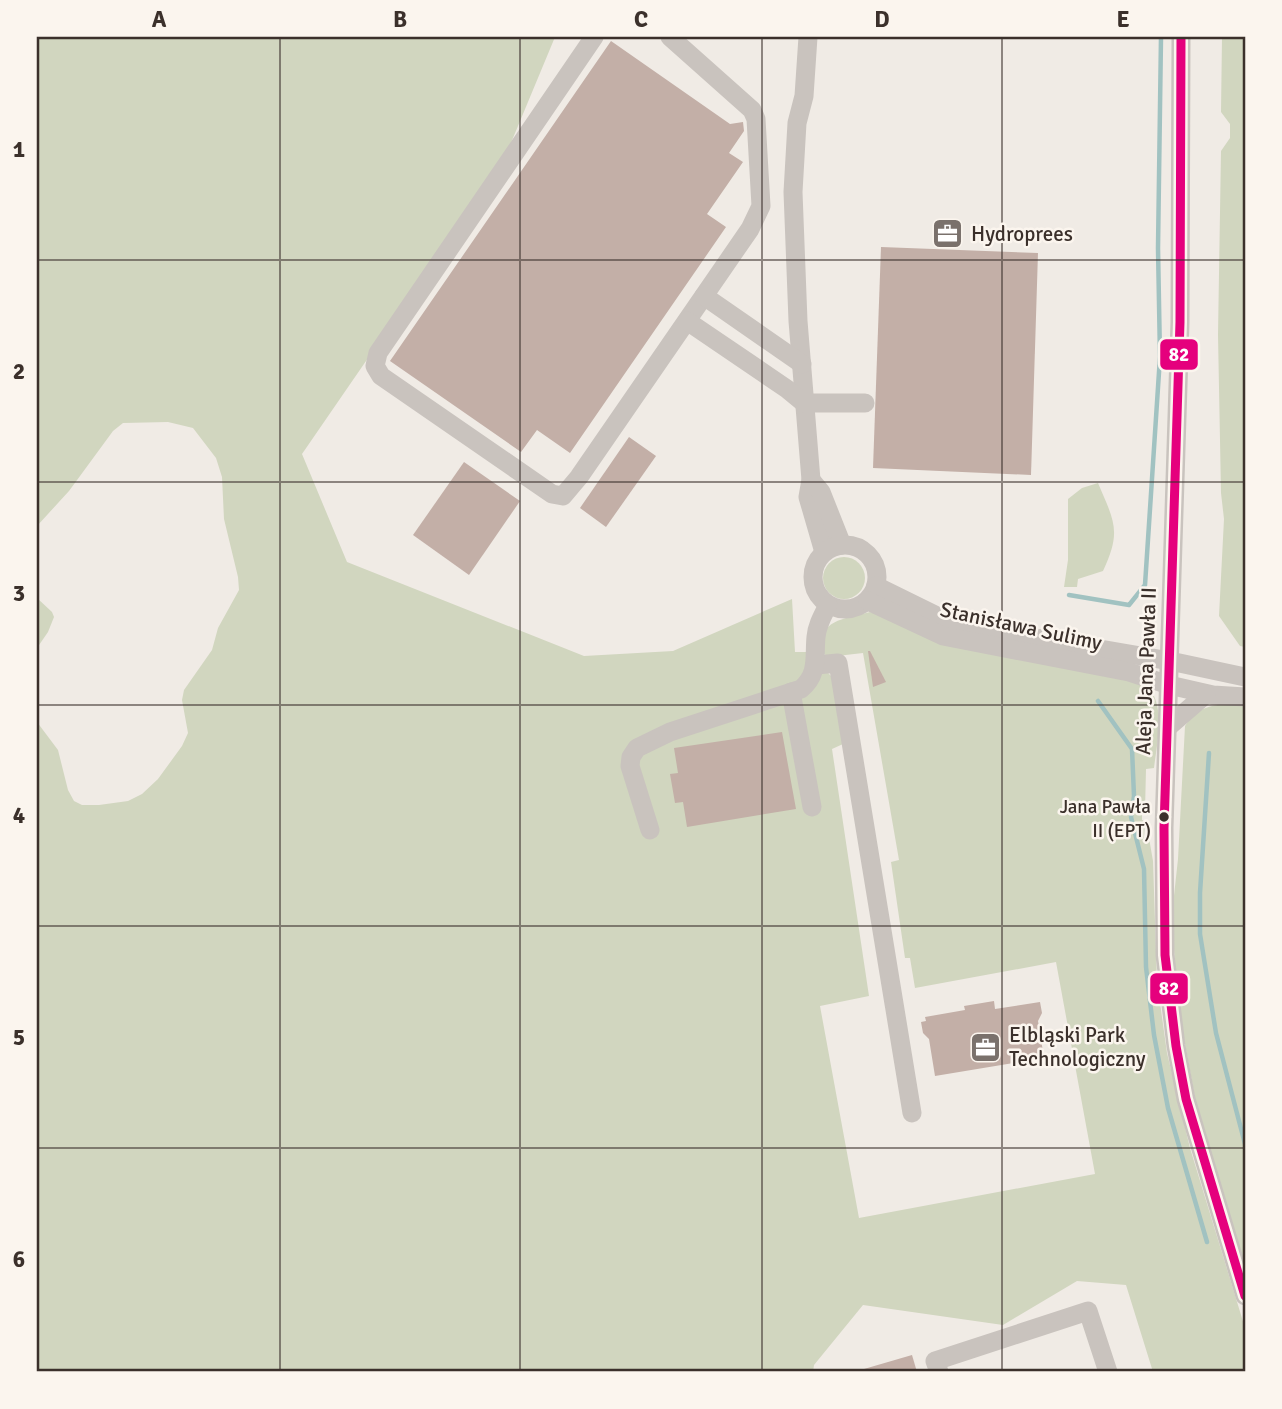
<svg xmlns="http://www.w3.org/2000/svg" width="1282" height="1409" font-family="Signika,sans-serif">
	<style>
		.green { fill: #d1d6bf }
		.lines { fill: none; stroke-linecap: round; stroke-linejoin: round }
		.stream { stroke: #a1c2c1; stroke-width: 4.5 }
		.building { fill: #c3afa7 }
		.minor { stroke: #c9c3be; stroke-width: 19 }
		.bus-1-casing { stroke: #fbf5ee; stroke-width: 14 }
		.bus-1 { stroke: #e5007d; stroke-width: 9 }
		.grid { fill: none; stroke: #3b302b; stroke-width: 2; stroke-opacity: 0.55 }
		.bus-dot { fill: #3b302b; stroke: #fbf5ee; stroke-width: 2.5 }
		.labels { text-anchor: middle; stroke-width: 5; stroke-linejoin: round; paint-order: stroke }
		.bus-label { font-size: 19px; fill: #3b302b; stroke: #fbf5ee; text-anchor: end }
		.poi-label { font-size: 21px; fill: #3b302b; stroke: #fbf5ee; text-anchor: start }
		.street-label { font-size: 21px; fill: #3b302b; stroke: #fbf5ee }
		.line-badge { stroke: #fbf5ee; stroke-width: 2.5 }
		.badge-label { font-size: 19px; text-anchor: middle; font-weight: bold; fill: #fff }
		.neatline { fill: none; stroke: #3b302b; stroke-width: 2.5 }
		.grid-label { font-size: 23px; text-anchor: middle; font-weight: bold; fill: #3b302b }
	</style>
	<rect width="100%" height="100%" fill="#f0ebe5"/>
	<!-- green -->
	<g class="green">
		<path d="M 37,37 L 555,37 L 503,162 L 302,454 L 347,562 L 584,656 L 673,651 L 792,599 L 795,652 L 808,652 L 832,677 L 843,744 L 832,749 L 869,996 L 820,1006 L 859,1218 L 1095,1174 L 1056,962 L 915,988 L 910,958 L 905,958 L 891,862 L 899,860 L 863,653 L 828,657 L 823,653 C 815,619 846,619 870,612 L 1145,684 C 1167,703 1157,742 1154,768 L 1146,769 L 1145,811 L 1142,811 L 1142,820 L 1145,821 L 1144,837 L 1149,838 L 1153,861 L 1157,981 L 1167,1053 L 1190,1148 L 1245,1328 L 1245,1372 L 1153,1372 L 1126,1285 L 1077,1281 L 1003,1325 L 863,1305 L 814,1365 L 813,1372 L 37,1372 L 37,722 L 58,750 L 68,790 L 74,801 L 82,805 L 99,805 L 128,801 L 142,794 L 158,779 L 182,746 L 188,733 L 182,700 L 184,690 L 212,650 L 218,628 L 239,590 L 238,577 L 224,519 L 222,477 L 216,458 L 193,428 L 168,422 L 123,423 L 113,431 L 69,491 L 37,526 Z"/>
		<polygon points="1222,37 1245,37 1245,647 1240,646 1219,616 1224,519 1221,493 1218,335 1221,151 1230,138 1230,124 1221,112"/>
		<path d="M 1098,483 C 1114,521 1122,531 1103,571 L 1078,579 L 1077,587 L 1064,587 L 1068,560 L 1068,499 L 1082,488 Z"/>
		<circle cx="844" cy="578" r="21"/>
		<polygon points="37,598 52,612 54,617 48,632 37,648"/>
		<path d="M 1230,703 L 1245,704 L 1245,1270 L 1196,1103 L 1177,1001 L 1172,914 L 1178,859 L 1185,726 C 1197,707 1210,706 1230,703 Z"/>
	</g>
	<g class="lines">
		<!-- stream -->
		<g class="stream">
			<polyline points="1069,595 1129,605 1145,585 1160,357 1158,248 1161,37"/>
			<polyline points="1098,701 1132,749 1134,796 1131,817 1144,869 1146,967 1154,1035 1168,1108 1207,1242"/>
			<polyline points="1209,753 1200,893 1200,934 1216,1033 1245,1144"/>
		</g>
	</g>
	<!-- building -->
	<g class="building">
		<polygon points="611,41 730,124 743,122 744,131 729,153 743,162 707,214 726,227 570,453 537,430 521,452 390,361"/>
		<polygon points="881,247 1038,253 1031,475 873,468"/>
		<polygon points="629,437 656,456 606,527 580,508"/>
		<polygon points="464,462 520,501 469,575 413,535"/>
		<polygon points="868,651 870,651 886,682 873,687"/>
		<polygon points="782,732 796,809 687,827 683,802 675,803 670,774 678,773 674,748"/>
		<polygon points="994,1001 995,1009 1040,1002 1042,1013 1038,1021 1044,1058 935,1076 929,1039 923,1033 921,1022 926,1021 925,1017 965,1010 964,1006"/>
		<polygon points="912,1355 917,1372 865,1372 864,1369"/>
	</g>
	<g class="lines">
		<!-- minor -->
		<g class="minor">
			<polyline points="594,37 378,353 375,366 381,376 552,494 563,496 579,477 750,229 761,206 756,119 752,110 670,37"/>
			<polyline points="808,37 804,96 797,123 793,192 798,321 811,480 808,497 824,552"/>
			<polyline points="1181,37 1180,322 1164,828 1165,955 1176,1046 1186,1099 1245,1296"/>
			<polyline points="704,296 802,364"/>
			<polyline points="687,321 787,389 804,403 865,403"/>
			<polyline points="811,480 821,492 842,545"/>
			<circle cx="845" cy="577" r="32"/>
			<polyline points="876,586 937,616 977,628 1170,661 1245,677"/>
			<polyline points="868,601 943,636 1129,672 1169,685 1213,695 1245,697"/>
			<polyline points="816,665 838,663 912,1113"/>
			<polyline points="791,692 812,807"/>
			<polyline points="1168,727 1206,694"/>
			<path d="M 650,830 L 630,766 L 631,757 L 637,748 L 670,732 L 801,689 C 819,674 814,657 816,637 C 817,625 823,615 828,605"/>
			<polyline points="939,1372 935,1361 1088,1311 1108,1372"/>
		</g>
		<defs>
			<polyline id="bus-1" points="1181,37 1180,322 1164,828 1165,955 1176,1046 1186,1099 1245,1296"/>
		</defs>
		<!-- bus-1 casing -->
		<use href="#bus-1" class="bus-1-casing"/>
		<!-- bus-1 -->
		<use href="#bus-1" class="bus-1"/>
	</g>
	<!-- grid -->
	<path class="grid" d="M 280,37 L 280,1372M 520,37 L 520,1372M 762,37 L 762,1372M 1002,37 L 1002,1372M 37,260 L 1245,260M 37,482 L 1245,482M 37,705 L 1245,705M 37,926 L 1245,926M 37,1148 L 1245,1148"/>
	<!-- icons -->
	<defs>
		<symbol id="office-square" viewBox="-11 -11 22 22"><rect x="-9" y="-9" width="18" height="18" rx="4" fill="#7a716c" stroke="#fbf5ee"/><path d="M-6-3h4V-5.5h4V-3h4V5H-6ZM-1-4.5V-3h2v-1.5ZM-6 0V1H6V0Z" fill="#fff"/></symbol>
	</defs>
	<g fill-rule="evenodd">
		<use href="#office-square" x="930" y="216" width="35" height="35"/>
		<use href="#office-square" x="968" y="1030" width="35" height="35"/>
	</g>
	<!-- markers -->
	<circle class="bus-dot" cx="1164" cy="817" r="6"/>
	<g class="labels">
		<!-- bus labels -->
		<g class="bus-label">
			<text x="1151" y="813">Jana Pawła<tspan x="1151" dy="24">II (EPT)</tspan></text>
		</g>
		<!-- poi labels -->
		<g class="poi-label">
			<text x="971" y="241">Hydroprees</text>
			<text x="1009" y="1042">Elbląski Park<tspan x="1009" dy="24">Technologiczny</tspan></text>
		</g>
		<!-- street labels -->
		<g class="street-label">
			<text transform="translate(1021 626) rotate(12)" y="7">Stanisława Sulimy</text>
			<text transform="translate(1146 671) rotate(-88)" y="7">Aleja Jana Pawła II</text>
		</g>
	</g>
	<g class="line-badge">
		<rect x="1159" y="338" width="40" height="33" rx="7" fill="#e5007d"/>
		<rect x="1149" y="972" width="40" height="33" rx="7" fill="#e5007d"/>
	</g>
	<g class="badge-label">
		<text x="1179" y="361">82</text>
		<text x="1169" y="995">82</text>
	</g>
	<!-- border -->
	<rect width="1282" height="1409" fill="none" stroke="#fbf5ee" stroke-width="77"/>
	<rect x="38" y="38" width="1206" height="1332" class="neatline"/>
	<g class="grid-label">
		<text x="159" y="27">A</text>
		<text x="400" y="27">B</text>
		<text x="641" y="27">C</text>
		<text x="882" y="27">D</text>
		<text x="1123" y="27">E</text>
		<text x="19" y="157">1</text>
		<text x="19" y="379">2</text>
		<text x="19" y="601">3</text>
		<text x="19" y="823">4</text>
		<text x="19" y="1045">5</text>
		<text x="19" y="1267">6</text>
	</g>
</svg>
